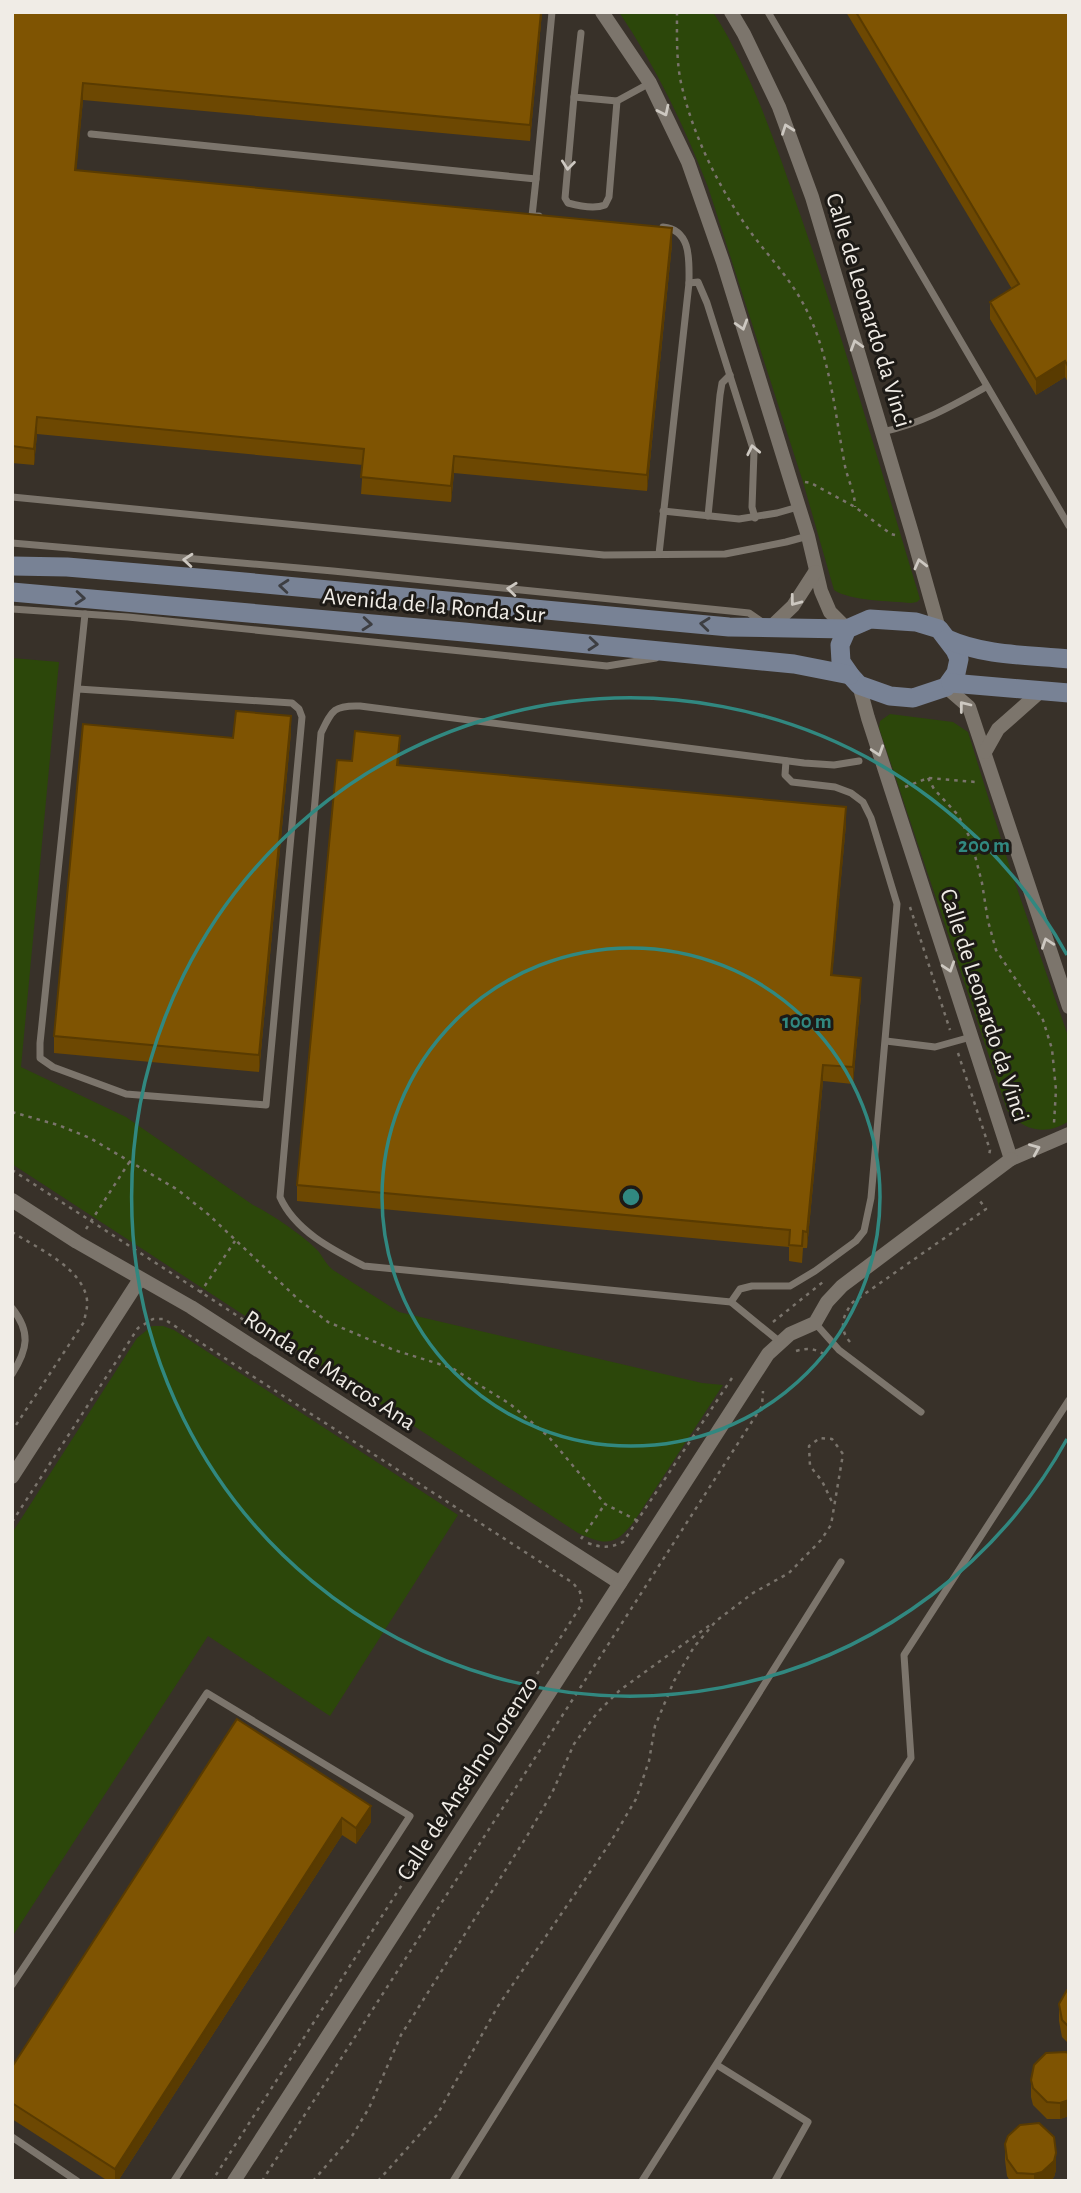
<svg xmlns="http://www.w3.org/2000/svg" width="1081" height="2193" font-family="'Alegreya Sans',sans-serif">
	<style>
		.green { fill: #2c470a }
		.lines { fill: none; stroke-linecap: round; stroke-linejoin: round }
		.path { stroke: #7a746c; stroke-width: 2.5; stroke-dasharray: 3.5 5; stroke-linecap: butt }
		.lane { stroke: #7c756c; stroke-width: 7 }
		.street { stroke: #7c756c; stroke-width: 14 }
		.secondary { stroke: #788295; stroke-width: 19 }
		.wall { fill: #6d4802 }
		.shaded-wall { fill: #593b01 }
		.building { fill: #7f5402; stroke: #593b01; stroke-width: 2 }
		.oneway { stroke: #cdc8c1 }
		.oneway2 { stroke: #3d3e42 }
		.ring { fill: none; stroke: #318880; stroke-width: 3.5 }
		.labels { text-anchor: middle; stroke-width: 6; stroke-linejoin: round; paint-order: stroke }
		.street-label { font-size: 24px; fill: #f0ece6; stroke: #1d1a16 }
		.centre { fill: #318880; stroke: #1d1a16; stroke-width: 3.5 }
		.ring-label { font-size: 21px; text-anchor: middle; font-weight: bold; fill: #318880; stroke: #1d1a16; stroke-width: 6; stroke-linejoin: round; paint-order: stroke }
	</style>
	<rect width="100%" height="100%" fill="#383129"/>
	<!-- green -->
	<g class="green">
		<path d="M 619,12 L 713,12 C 753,74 777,148 801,217 C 845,343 881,471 920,599 L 917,602 L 911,603 C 891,601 850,601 834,590 L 803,482 L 708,187 C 684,125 656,67 619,12 Z"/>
		<path d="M 12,658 L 59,662 L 21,1067 L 126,1117 L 253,1205 C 270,1213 307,1238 319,1252 C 324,1259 326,1264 333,1270 L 399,1312 L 702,1383 L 723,1385 L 635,1520 C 616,1546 606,1546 578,1533 L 12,1164 Z"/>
		<path d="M 890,714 L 953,722 L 968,732 L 1010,868 L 1069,1039 L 1069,1121 C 1047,1136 1022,1131 1007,1110 L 879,728 L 880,721 Z"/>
		<polygon points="152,1326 163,1326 174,1330 458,1515 330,1716 208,1636 12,1937 12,1533 137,1338"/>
	</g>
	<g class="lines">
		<!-- path -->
		<g class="path">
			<path d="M 677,12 C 677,39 676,66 683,91 C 695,140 720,189 749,230 C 765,252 786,274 800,298 C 830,349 834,409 845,466 C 848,481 855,492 855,507"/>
			<polyline points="805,482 811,483 855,507 891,534 895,535"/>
			<polyline points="928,778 934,789 958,815 971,840 982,883 988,921 996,950 1043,1020 1052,1049 1056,1090 1054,1123"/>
			<polyline points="905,787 928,778 976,782"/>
			<polyline points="910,907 950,1030"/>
			<polyline points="958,1053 990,1150 989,1156"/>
			<polyline points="12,1112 58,1125 90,1138 178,1190 209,1215 299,1300 328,1322 394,1350 452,1368 510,1404 548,1436 605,1504 640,1522"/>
			<polyline points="12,1170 315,1366"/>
			<polyline points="86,1229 130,1161"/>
			<path d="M 12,1232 C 37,1248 83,1268 87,1300 C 88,1307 85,1315 84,1322 L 12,1431"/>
			<polyline points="200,1293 235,1241"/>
			<polyline points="773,1322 823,1282"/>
			<path d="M 850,1342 C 838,1328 843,1315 853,1302 L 986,1209 L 980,1201"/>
			<path d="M 796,1351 C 809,1347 817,1349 828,1357"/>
			<polyline points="12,1522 138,1328 153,1319 164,1319 573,1583 580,1592 582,1604 212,2181"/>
			<polyline points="581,1539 605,1504"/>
			<path d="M 588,1543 C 602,1548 610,1548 623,1542 L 734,1375"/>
			<polyline points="262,2181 762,1406 763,1391"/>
			<polyline points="313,2181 352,2136 369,2108 401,2035 527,1836 552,1793 574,1744 597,1713 620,1690 710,1625"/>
			<polyline points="378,2181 437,2115 498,2006 610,1843 636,1799 649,1761 655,1726 674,1681 694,1647 716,1621 753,1593 789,1573 821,1540 831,1525 843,1454 832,1439 820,1438 809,1446 810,1466 822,1481 833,1504"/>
		</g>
		<!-- lane -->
		<g class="lane">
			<polyline points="768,12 1069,526"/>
			<polyline points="581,33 574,97 617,101 650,83"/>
			<path d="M 574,97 L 565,198 L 568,203 C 579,206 595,209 605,205 L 609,197 L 617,101"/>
			<polyline points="91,134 536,179 552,12"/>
			<polyline points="536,179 532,216 539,216"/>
			<polyline points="689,283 698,282 707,303 754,452 752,507 755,518"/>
			<path d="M 882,432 C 921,424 952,406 986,387"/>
			<polyline points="12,497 604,555 725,554 786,542 808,536"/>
			<polyline points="663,511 739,519 777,513 798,507"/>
			<polyline points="708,516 720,395 722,383 730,375"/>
			<polyline points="12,543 333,571 730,611 749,613 762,622"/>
			<path d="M 659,554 L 689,283 C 689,261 692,230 663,227"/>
			<polyline points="12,609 128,617 607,666 656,658"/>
			<polyline points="78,689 292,703 299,709 302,717 266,1105 126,1094 53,1067 40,1058 40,1043 85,614"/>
			<polyline points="886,1041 935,1047 971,1037"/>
			<polyline points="731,1302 740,1289 752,1286 790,1286 815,1271 856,1241 864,1231 871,1198 897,904 871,818 863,802 851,793 835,787 792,782 785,775 786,761"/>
			<path d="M 12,1308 C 31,1332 28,1349 12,1374"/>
			<polyline points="815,1323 839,1350 921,1412"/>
			<path d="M 780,1342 L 731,1302 L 364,1266 C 333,1250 295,1231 280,1197 L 321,733 C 332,710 334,705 360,706 L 804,763 L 834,765 L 859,761"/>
			<polyline points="12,1985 207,1693 410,1816 174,2181"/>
			<polyline points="717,2065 808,2122 775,2181"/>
			<polyline points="12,2137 77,2181"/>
			<polyline points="453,2181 841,1562"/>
			<polyline points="642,2181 911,1758 904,1655 1069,1400"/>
		</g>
		<!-- street -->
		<g class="street">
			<polyline points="602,12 650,83 688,162 723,262 792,485 808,536 821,591 830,612 847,629"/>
			<polyline points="731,12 744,34 779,107 812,197 912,533 939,629"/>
			<polyline points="771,627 793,606 815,572"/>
			<polyline points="859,685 868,718 1011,1159 1069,1134"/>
			<polyline points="946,687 969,707 1069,1007"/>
			<polyline points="985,752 998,729 1042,690"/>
			<polyline points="12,1200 77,1242 191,1307 620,1583"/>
			<polyline points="12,1477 140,1279"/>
			<polyline points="234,2181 768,1354 790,1334 815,1323 827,1302 842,1286 1011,1159"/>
		</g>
		<!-- secondary -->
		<g class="secondary">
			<polyline points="12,566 67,567 222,580 729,627 847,629 870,619 916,622 939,629 955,650 959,659 956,673 946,687 913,698 890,696 859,685 850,675 841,662 840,645 847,629"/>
			<polyline points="12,592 464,632 794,664 850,675"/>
			<path d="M 947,639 C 984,656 1029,655 1069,659"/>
			<polyline points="951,683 1069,693"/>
		</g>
	</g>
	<!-- wall -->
	<g class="wall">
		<polygon points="12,12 542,12 530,141 83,100 76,170 672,244 647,491 454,473 451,502 361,494 363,465 37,434 34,465 12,463"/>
		<polygon points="846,12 1069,12 1069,384 1065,377 1036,395 990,319 990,302 1012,289"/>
		<polygon points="291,732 259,1072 54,1053 54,1036"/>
		<polygon points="400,752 398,766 846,824 832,975 861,995 853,1084 823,1081 807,1248 803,1248 802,1263 789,1261 789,1247 297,1201 297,1185 352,761"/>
		<polygon points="237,1719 371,1822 356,1844 342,1835 118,2181 108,2181 12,2119 12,2067"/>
		<polygon points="1069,1989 1069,2044 1062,2037 1059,2021 1059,2004"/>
		<polygon points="1069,2054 1069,2116 1060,2119 1047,2119 1033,2105 1031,2097 1031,2080"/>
		<polygon points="1005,2144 1056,2170 1054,2177 1050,2181 1010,2181 1007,2176 1005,2160"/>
	</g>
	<!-- shaded-wall -->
	<g class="shaded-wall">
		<polygon points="541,12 542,12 530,141 530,125"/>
		<polygon points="83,83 83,100 75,187 75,170"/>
		<polygon points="672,228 672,244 647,491 647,475"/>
		<polygon points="1065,361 1065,377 1036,395 1036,379"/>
		<polygon points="37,417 37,434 34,465 34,449"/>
		<polygon points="454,456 454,473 451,502 451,486"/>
		<polygon points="291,716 291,732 259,1072 259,1055"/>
		<polygon points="400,736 400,752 397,782 397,765"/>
		<polygon points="846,807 846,824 831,991 831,975"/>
		<polygon points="861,978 861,995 853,1084 853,1067"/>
		<polygon points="823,1065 823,1081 807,1248 807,1232"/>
		<polygon points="371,1806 371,1822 356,1844 356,1828"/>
		<polygon points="342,1818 342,1835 118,2181 115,2181 115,2169"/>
		<polygon points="1069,2100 1069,2116 1060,2119 1060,2103"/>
		<polygon points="1056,2153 1056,2170 1054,2177 1050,2181 1034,2181 1034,2174"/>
	</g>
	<!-- building -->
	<g class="building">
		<polygon points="12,12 541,12 530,125 83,83 75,170 672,228 647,475 454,456 451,486 361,477 364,449 37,417 34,449 12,446"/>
		<polygon points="856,12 1069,12 1069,368 1065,361 1036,379 990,302 1019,284"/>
		<polygon points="236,711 291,716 259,1055 54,1036 83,724 233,738"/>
		<polygon points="355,731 400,736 397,765 846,807 831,975 861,978 853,1067 823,1065 807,1232 803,1231 802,1246 789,1245 790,1230 297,1185 337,760 352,761"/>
		<polygon points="237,1719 371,1806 356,1828 342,1818 115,2169 12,2103 12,2067"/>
		<polygon points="1069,1989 1069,2027 1062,2020 1059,2004 1067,1990"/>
		<polygon points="1066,2052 1069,2054 1069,2100 1060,2103 1047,2102 1033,2088 1031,2080 1034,2065 1046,2053"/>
		<polygon points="1039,2123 1054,2137 1056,2153 1054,2161 1042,2172 1034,2174 1017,2173 1007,2159 1005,2144 1008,2136 1020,2125"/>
	</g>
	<!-- one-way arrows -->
	<defs><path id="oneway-chevron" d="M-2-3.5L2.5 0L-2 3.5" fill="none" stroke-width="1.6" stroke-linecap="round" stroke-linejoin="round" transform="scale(1.75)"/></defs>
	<g class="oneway">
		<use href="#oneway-chevron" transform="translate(664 111) rotate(64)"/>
		<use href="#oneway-chevron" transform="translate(787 129) rotate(-110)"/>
		<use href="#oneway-chevron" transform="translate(568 165) rotate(96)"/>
		<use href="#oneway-chevron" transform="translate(742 325) rotate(73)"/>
		<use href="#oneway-chevron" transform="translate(856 345) rotate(-107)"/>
		<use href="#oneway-chevron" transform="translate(753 450) rotate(-102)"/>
		<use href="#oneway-chevron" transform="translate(188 560) rotate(-175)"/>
		<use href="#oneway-chevron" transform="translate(920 564) rotate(-104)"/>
		<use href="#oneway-chevron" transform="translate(512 589) rotate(-174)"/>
		<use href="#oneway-chevron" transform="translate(795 601) rotate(127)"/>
		<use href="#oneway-chevron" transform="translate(964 706) rotate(-128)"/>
		<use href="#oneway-chevron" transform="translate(878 751) rotate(72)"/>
		<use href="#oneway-chevron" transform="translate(1047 943) rotate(-109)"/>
		<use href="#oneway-chevron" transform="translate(949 967) rotate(72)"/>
		<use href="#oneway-chevron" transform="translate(1035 1149) rotate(-23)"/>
	</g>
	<g class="oneway2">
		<use href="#oneway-chevron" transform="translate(284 586) rotate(-175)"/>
		<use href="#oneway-chevron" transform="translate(80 598) rotate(5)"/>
		<use href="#oneway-chevron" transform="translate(367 624) rotate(5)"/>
		<use href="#oneway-chevron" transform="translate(705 624) rotate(-174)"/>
		<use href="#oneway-chevron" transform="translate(593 644) rotate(5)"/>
	</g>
	<!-- distance rings -->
	<g class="ring">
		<circle cx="631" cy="1197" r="249"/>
		<path d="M1067 1439A499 499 0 1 1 1067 955"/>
	</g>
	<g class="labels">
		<!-- street labels -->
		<g class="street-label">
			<text transform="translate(869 310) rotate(73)" y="8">Calle de Leonardo da Vinci</text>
			<text transform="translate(434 605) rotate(5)" y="8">Avenida de la Ronda Sur</text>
			<text transform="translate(985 1005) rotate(72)" y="8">Calle de Leonardo da Vinci</text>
			<text transform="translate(330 1370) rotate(33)" y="8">Ronda de Marcos Ana</text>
			<text transform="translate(467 1778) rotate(-57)" y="8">Calle de Anselmo Lorenzo</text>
		</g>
	</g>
	<circle cx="631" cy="1197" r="10" class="centre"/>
	<g class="ring-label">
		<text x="984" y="852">200 m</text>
		<text x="807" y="1028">100 m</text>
	</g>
	<!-- border -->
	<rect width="1081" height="2193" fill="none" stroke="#f0ece6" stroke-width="28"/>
</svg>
